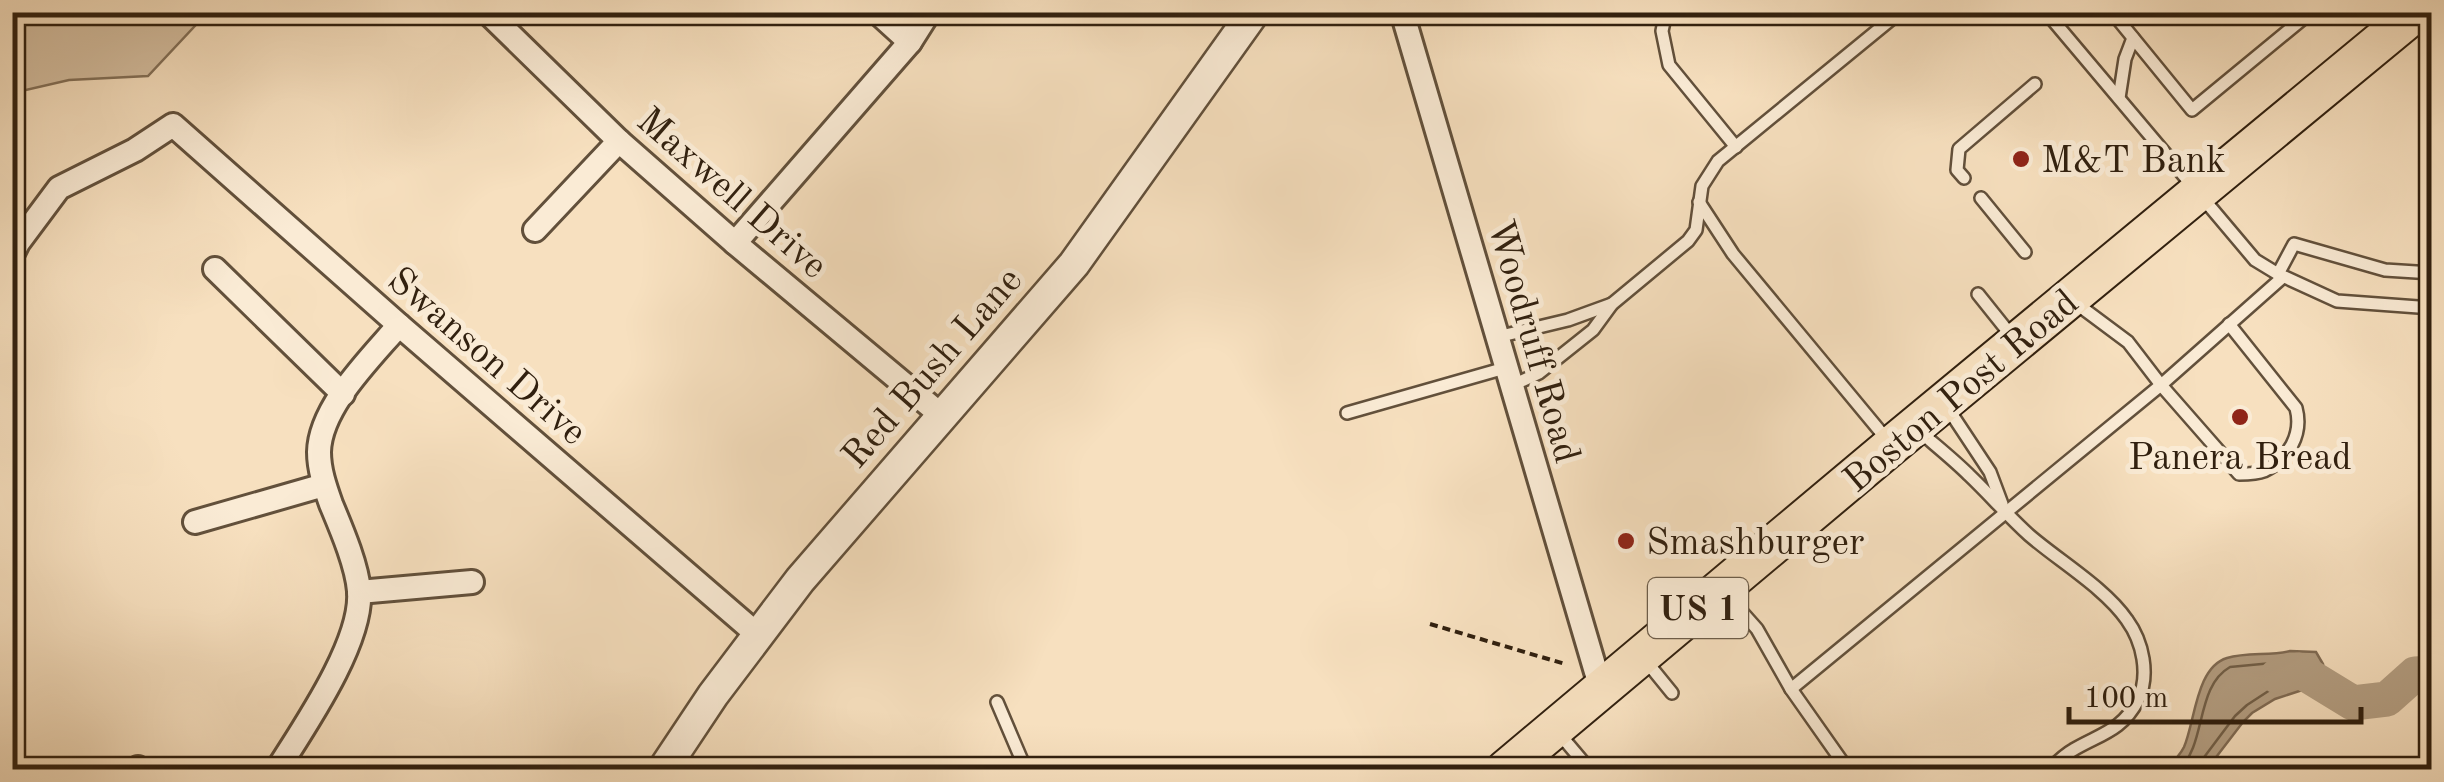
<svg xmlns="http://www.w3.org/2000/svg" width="2444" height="782" font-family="'Old Standard TT',serif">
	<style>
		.green { fill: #d5bfa1; stroke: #837058; stroke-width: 2.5 }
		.water { fill: #b49f83; stroke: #806c55; stroke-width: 2.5 }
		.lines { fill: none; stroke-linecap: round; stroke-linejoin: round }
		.shore { stroke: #726049; stroke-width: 2.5 }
		.river { stroke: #b49f83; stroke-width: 35 }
		.service-casing { stroke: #62503b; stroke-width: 16 }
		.minor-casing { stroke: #62503b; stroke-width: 28 }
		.tertiary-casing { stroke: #62503b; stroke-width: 35 }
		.primary-casing { stroke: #31200f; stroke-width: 42 }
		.path { stroke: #31200f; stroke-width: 4; stroke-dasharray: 8 5; stroke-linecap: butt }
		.service { stroke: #faebd5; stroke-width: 11 }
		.minor { stroke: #faebd5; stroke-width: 22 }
		.tertiary { stroke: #faebd5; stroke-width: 30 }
		.primary { stroke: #f7e0bf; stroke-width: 38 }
		.poi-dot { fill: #8f2418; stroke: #faebd5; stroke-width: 4 }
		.labels { text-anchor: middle; stroke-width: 10; stroke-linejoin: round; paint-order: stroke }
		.shield { fill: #faebd5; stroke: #6d5d4a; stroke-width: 2.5 }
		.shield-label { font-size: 35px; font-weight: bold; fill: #31200f }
		.poi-label { font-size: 38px; fill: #31200f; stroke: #faebd5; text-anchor: start }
		.street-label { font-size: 38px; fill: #31200f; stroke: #faebd5 }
	</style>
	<rect width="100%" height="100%" fill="#f7e0bf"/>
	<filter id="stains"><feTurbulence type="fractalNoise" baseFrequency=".002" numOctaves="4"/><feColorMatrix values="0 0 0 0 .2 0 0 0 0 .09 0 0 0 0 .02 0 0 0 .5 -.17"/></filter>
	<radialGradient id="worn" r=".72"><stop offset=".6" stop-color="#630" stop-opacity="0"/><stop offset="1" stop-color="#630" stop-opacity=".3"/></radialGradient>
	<!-- green -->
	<polygon class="green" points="12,13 13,12 207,13 148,76 69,80 13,93"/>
	<!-- water -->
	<path class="water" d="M 2290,651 L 2316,652 L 2323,664 L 2325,675 L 2318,685 L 2275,699 L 2252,713 L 2243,722 L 2207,769 L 2162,769 C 2171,764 2179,757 2184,747 C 2195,722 2196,667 2227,658 C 2247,652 2270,656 2290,651 Z"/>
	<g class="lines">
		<!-- shore -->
		<path class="shore" d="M 2179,770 C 2207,743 2195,687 2230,667 L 2292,661 L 2311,663 L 2314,671 L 2311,676 L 2270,690 L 2247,705 L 2235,716 L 2202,760 L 2201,770"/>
		<!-- river -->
		<polyline class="river" points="2277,676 2299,670 2353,703 2387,699 2415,674 2432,673"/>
		<defs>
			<g id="service">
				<polyline points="1666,12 1662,31 1669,65 1736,147"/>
				<polyline points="2046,12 2255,260 2278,274 2337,301 2432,308"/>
				<polyline points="2112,12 2192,110 2311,12"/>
				<polyline points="2119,98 2125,59 2133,38"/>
				<polyline points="1964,178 1957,170 1959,149 2035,84"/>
				<polyline points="1981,198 2025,252"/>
				<polyline points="1699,202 1733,254 1889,442"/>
				<polyline points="2278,274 2294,244 2385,270 2432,273"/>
				<polyline points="1978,294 2014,339"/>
				<path d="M 2073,301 L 2128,342 L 2161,385 L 2239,474 C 2247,474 2257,474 2264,471 C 2289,459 2303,434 2296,408 L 2229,324"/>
				<polyline points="1497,337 1568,320 1612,304"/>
				<polyline points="1511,386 1539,373 1593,330 1612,304 1688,241 1696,230 1702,186 1718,161 1900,12"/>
				<polyline points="1947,407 1990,472 2002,504"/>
				<polyline points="1347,413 1505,368"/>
				<path d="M 1918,430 C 1935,445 1953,459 1969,475 C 1990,495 2008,516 2029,535 C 2059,561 2105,588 2127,620 C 2143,642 2150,675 2138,700 C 2122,731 2100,734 2073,750 C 2064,755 2056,763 2049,770"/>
				<polyline points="1725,593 1757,629 1791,689 1848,770"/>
				<polyline points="1646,661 1672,693"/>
				<polyline points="1791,689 2161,385 2283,277"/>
				<polyline points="997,702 1026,770"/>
				<polyline points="1557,731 1590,770"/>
			</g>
			<g id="minor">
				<polyline points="487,12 619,141 735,243 941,415"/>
				<polyline points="877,12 910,42"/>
				<polyline points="1402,12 1601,689"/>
				<polyline points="535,230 619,141"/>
				<polyline points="735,243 910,42 929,12"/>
				<polyline points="12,255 18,243 59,188 135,150 173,125 399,325 759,636"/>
				<polyline points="215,269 343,394"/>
				<polyline points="195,522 324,485"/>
				<polyline points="359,592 472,582"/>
				<polyline points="138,768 140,770"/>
				<path d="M 277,770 C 304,727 363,642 359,591 C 357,565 341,528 331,504 C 325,487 319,470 319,452 C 320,407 370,359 399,325"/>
			</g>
			<polyline id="tertiary" points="663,770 713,695 800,580 1074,264 1254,12"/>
			<polyline id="primary" points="1505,770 1891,446 2416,12"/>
		</defs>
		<!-- service casing -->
		<use href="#service" class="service-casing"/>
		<!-- minor casing -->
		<use href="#minor" class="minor-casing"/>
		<!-- tertiary casing -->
		<use href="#tertiary" class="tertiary-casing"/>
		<!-- primary casing -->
		<use href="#primary" class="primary-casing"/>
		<!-- path -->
		<polyline class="path" points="1430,624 1565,664"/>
		<!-- service -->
		<use href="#service" class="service"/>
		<!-- minor -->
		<use href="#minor" class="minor"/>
		<!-- tertiary -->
		<use href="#tertiary" class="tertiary"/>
		<!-- primary -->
		<use href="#primary" class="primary"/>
	</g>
	<!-- markers -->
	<g class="poi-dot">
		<circle cx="2021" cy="159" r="10"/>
		<circle cx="2240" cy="417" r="10"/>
		<circle cx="1626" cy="541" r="10"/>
	</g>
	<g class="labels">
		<!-- shield labels -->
		<rect class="shield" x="1648" y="578" width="100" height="60" rx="8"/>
		<g class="shield-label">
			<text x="1698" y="620">US 1</text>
		</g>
		<!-- poi labels -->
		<g class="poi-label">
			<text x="2041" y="172">M&amp;T Bank</text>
			<text x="2240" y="469" text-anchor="middle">Panera Bread</text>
			<text x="1646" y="554">Smashburger</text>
		</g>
		<!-- street labels -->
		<g class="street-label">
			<text transform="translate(733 192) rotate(41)" y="13">Maxwell Drive</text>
			<text transform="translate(1535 341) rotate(74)" y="13">Woodruff Road</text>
			<text transform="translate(488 355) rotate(41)" y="13">Swanson Drive</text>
			<text transform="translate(931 367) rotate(-49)" y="13">Red Bush Lane</text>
			<text transform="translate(1960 390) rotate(-40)" y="13">Boston Post Road</text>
		</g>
	</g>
	<!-- margin -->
	<rect width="2444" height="782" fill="none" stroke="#f7e0bf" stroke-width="50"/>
	<rect x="15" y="15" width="2414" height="752" fill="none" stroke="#31200f" stroke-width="5"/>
	<rect x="25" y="25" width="2394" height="732" fill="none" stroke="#31200f" stroke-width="2.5"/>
	<!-- scale -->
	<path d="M2069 707v15h292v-15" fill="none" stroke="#31200f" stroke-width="5"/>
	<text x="2084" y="707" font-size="30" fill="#31200f" stroke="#faebd5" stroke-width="8" paint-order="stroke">100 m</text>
	<rect width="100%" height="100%" filter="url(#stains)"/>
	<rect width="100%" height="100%" fill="url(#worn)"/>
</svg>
